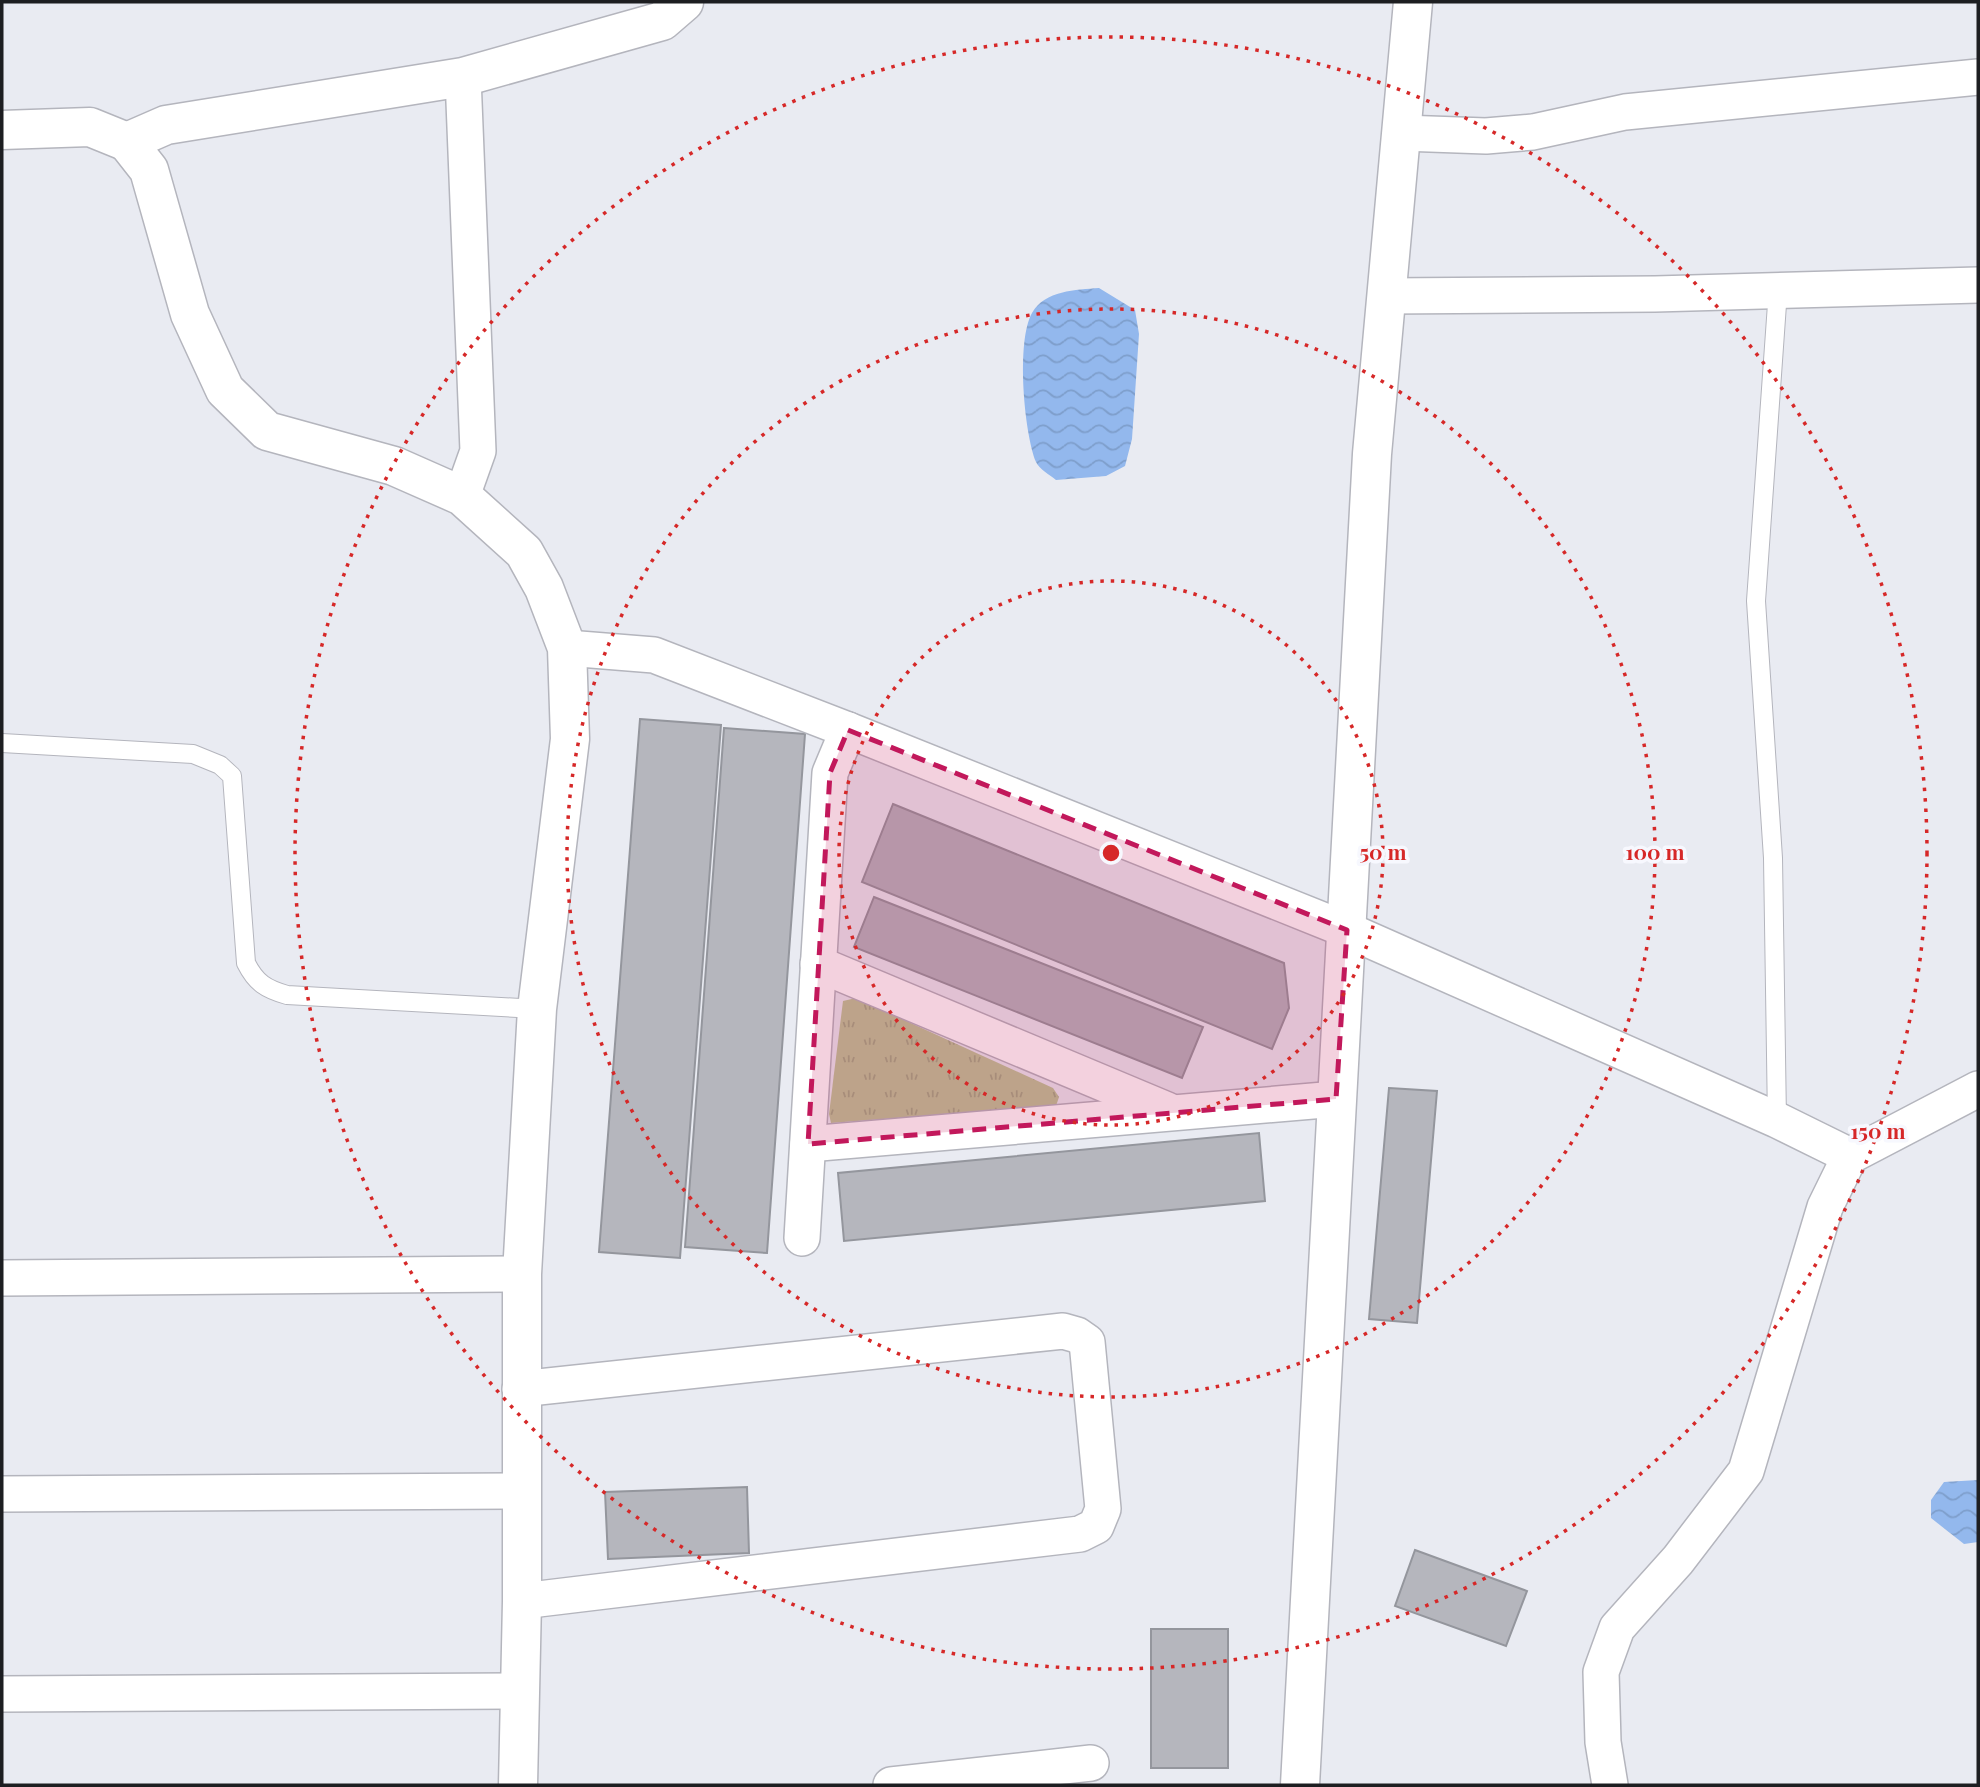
<svg xmlns="http://www.w3.org/2000/svg" width="1980" height="1787" font-family="'Playfair Display',serif">
	<style>
		.grass { fill: url(#grass-tufts) }
		.water { fill: url(#water-waves) }
		.building { fill: #b5b6bd; stroke: #94969d; stroke-width: 2 }
		.lines { fill: none; stroke-linecap: round; stroke-linejoin: round }
		.service-casing { stroke: #b4b5bd; stroke-width: 20 }
		.minor-casing { stroke: #b4b5bd; stroke-width: 38 }
		.tertiary-casing { stroke: #b4b5bd; stroke-width: 41 }
		.service { stroke: #fff; stroke-width: 18 }
		.minor { stroke: #fff; stroke-width: 35 }
		.tertiary { stroke: #fff; stroke-width: 38 }
		.marked { fill: #c2185b; fill-opacity: 0.2; stroke: #c2185b; stroke-width: 5; stroke-dasharray: 14 9; stroke-linejoin: round }
		.ring { fill: none; stroke: #d62828; stroke-width: 3.5; stroke-dasharray: 3.5 7 }
		.centre { fill: #d62828; stroke: #f7f8fe; stroke-width: 3.5 }
		.ring-label { font-size: 21px; text-anchor: middle; font-weight: bold; fill: #d62828; stroke: #f7f8fe; stroke-width: 7; stroke-linejoin: round; paint-order: stroke }
	</style>
	<defs>
		<pattern id="grass-tufts" width="24" height="20" patternUnits="userSpaceOnUse" patternTransform="scale(1.75)"><rect width="24" height="20" fill="#bcc697"/><path d="M3 7l-1-3M5 7V3M7 7l1-3M15 17l-1-3M17 17v-4M19 17l1-3" fill="none" stroke="#a1aa82"/></pattern>
		<pattern id="water-waves" width="16" height="10" patternUnits="userSpaceOnUse" patternTransform="scale(1.75)"><rect width="16" height="10" fill="#93b8ed"/><path d="M0 5q4-4 8 0t8 0" fill="none" stroke="#7e9ecb"/></pattern>
	</defs>
	<rect width="100%" height="100%" fill="#e9ebf2"/>
	<!-- grass -->
	<polygon class="grass" points="856,998 1053,1088 1059,1097 1056,1106 831,1123 829,1114 843,1001"/>
	<!-- water -->
	<g class="water">
		<path d="M 1099,288 L 1135,310 L 1139,334 L 1132,439 L 1125,466 L 1106,476 L 1056,480 C 1050,475 1039,469 1036,462 C 1024,432 1016,341 1032,313 C 1045,290 1076,290 1099,288 Z"/>
		<polygon points="1978,1480 1978,1542 1964,1544 1931,1518 1931,1500 1944,1482"/>
	</g>
	<!-- building -->
	<g class="building">
		<polygon points="640,719 721,725 680,1258 599,1252"/>
		<polygon points="724,728 805,734 767,1253 685,1247"/>
		<polygon points="893,804 1284,963 1289,1008 1272,1049 862,882"/>
		<polygon points="874,897 1203,1027 1182,1078 854,947"/>
		<polygon points="1389,1088 1437,1091 1417,1323 1369,1319"/>
		<polygon points="1259,1133 1265,1201 844,1241 838,1173"/>
		<polygon points="747,1487 749,1553 608,1559 605,1492"/>
		<polygon points="1415,1550 1527,1591 1506,1646 1395,1606"/>
		<rect x="1151" y="1629" width="77" height="139"/>
	</g>
	<g class="lines">
		<defs>
			<g id="service">
				<path d="M 2,743 L 193,754 L 220,765 L 232,776 L 246,963 C 256,983 266,989 287,995 L 537,1009"/>
				<polyline points="1777,1120 1773,858 1756,601 1778,290"/>
			</g>
			<g id="minor">
				<polyline points="1402,133 1486,136 1533,132 1625,112 1978,77"/>
				<polyline points="1386,296 1655,294 1978,285"/>
				<polyline points="462,496 478,451 463,77"/>
				<polyline points="567,648 654,655 848,730 1347,930 1777,1120 1850,1156"/>
				<polyline points="818,964 1167,1110"/>
				<polyline points="808,1144 1336,1099"/>
				<polyline points="802,1238 830,773 848,730"/>
				<polyline points="2,1278 522,1274"/>
				<polyline points="520,1389 1063,1331 1077,1335 1087,1342 1103,1509 1096,1526 1080,1534 522,1601"/>
				<polyline points="2,1494 521,1491"/>
				<polyline points="2,1694 518,1691"/>
				<polyline points="891,1785 1091,1763"/>
				<polyline points="1610,1785 1603,1742 1601,1672 1617,1628 1678,1560 1746,1471 1825,1207 1850,1156 1978,1089"/>
			</g>
			<g id="tertiary">
				<polyline points="2,130 90,127 127,142"/>
				<polyline points="127,142 149,170 190,314 225,390 267,431 394,466 462,496 524,552 544,588 567,648 570,739 537,1009 522,1274 522,1601 518,1785"/>
				<polyline points="127,142 166,125 463,77 662,21 684,2"/>
				<polyline points="1300,1785 1372,454 1413,2"/>
			</g>
		</defs>
		<!-- service casing -->
		<use href="#service" class="service-casing"/>
		<!-- minor casing -->
		<use href="#minor" class="minor-casing"/>
		<!-- tertiary casing -->
		<use href="#tertiary" class="tertiary-casing"/>
		<!-- service -->
		<use href="#service" class="service"/>
		<!-- minor -->
		<use href="#minor" class="minor"/>
		<!-- tertiary -->
		<use href="#tertiary" class="tertiary"/>
	</g>
	<!-- marked area -->
	<path class="marked" d="M 848,730 L 1347,930 L 1336,1099 L 808,1144 L 830,773 Z"/>
	<!-- distance rings -->
	<g class="ring">
		<circle cx="1111" cy="853" r="272"/>
		<circle cx="1111" cy="853" r="544"/>
		<circle cx="1111" cy="853" r="816"/>
	</g>
	<circle cx="1111" cy="853" r="10" class="centre"/>
	<g class="ring-label">
		<text x="1383" y="860">50 m</text>
		<text x="1655" y="860">100 m</text>
		<text x="1878" y="1139">150 m</text>
	</g>
	<!-- border -->
	<rect width="1980" height="1787" fill="none" stroke="#1d1e21" stroke-width="7"/>
</svg>
